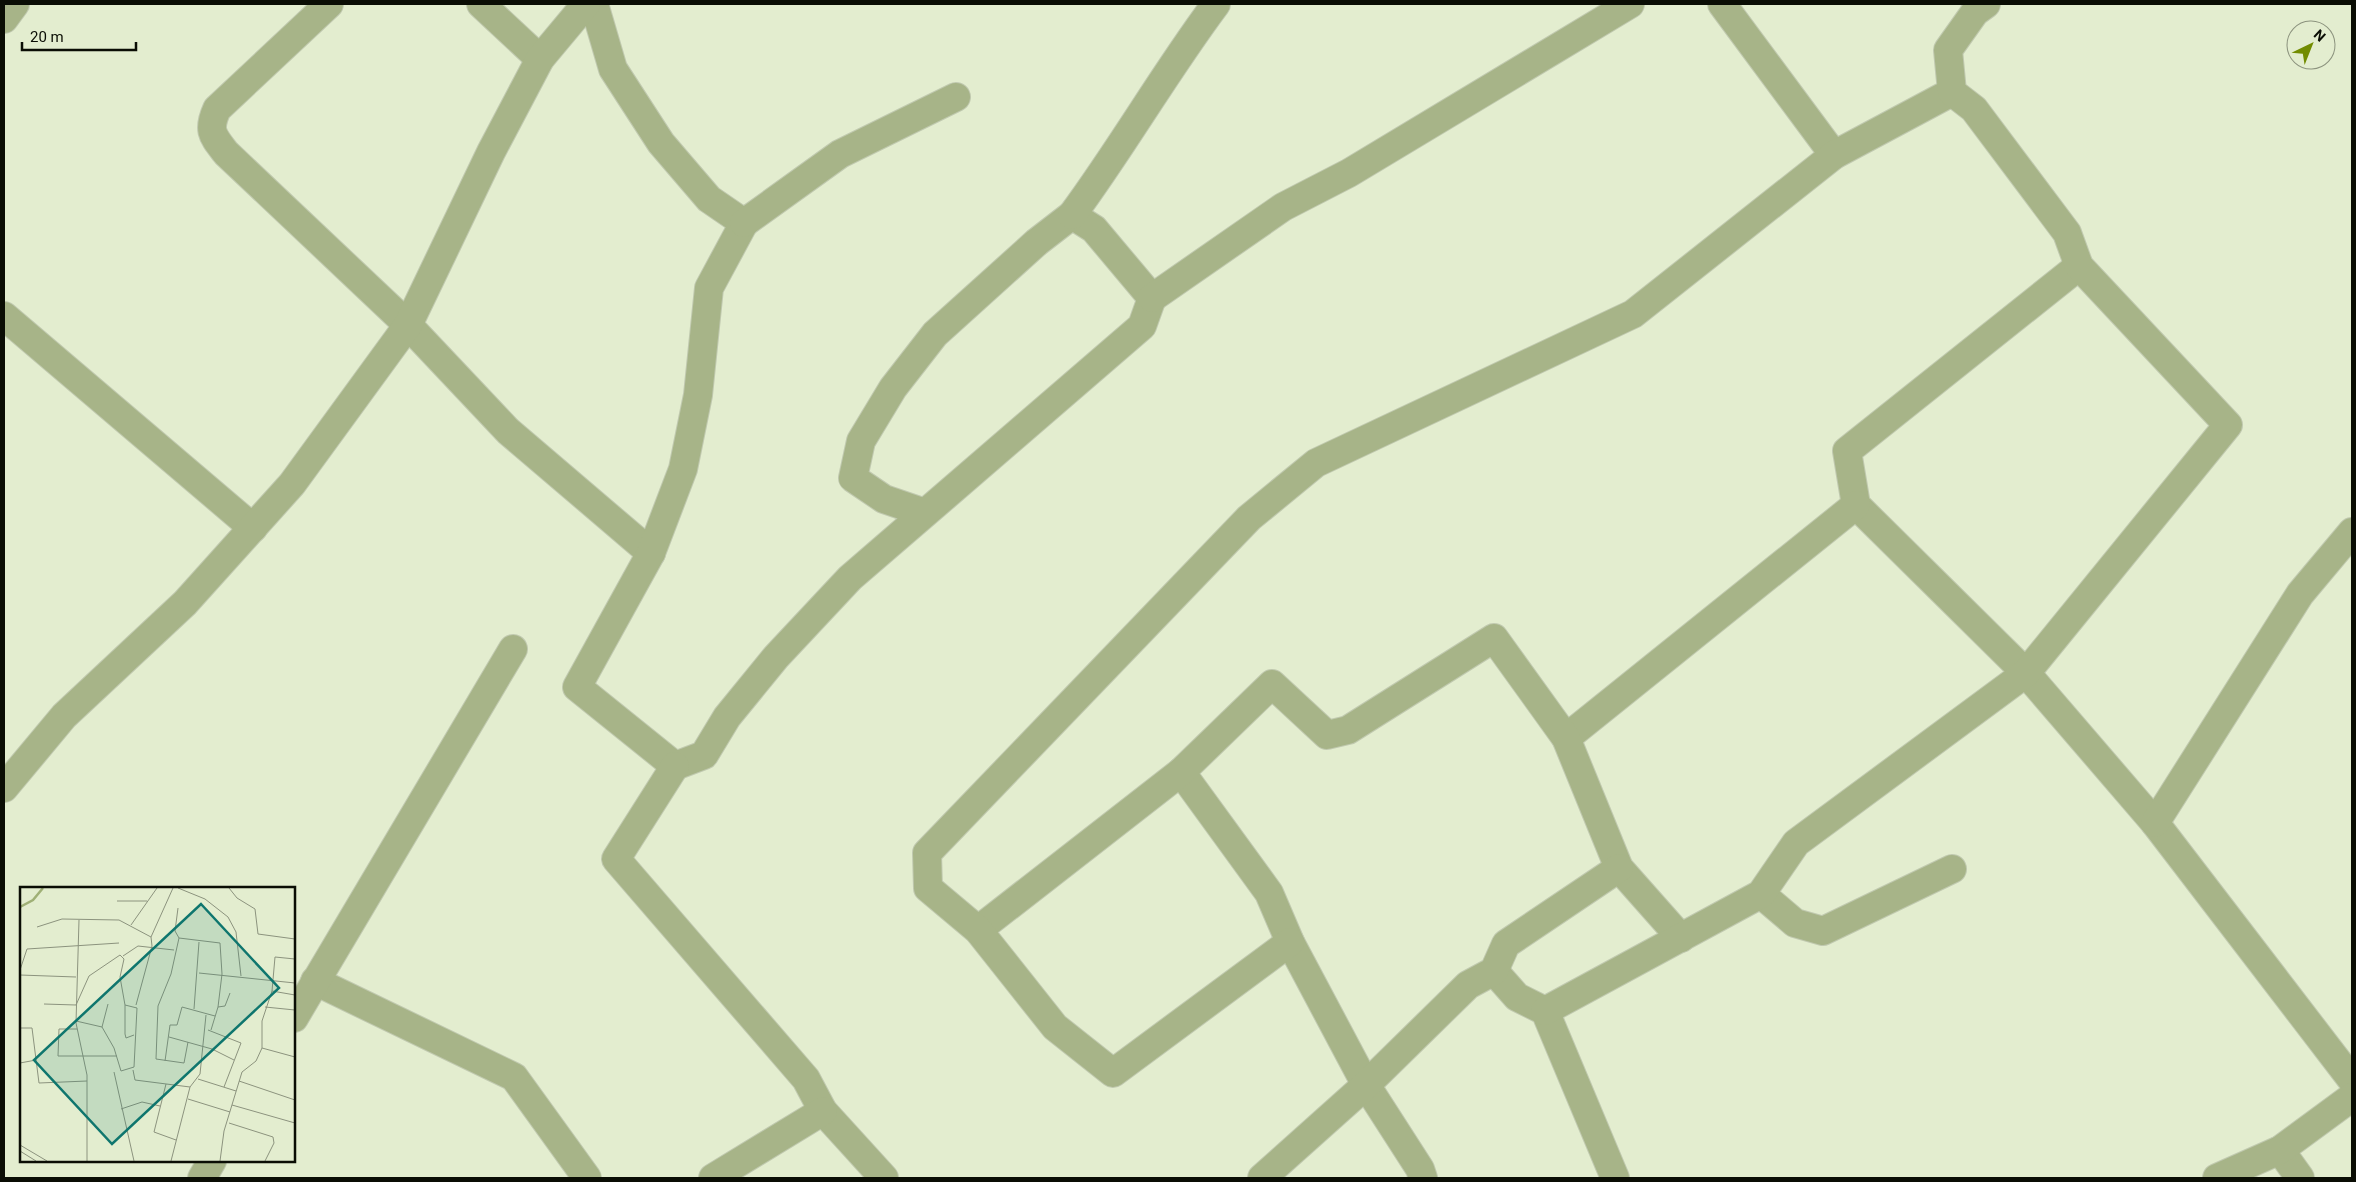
<svg xmlns="http://www.w3.org/2000/svg" width="2356" height="1182" font-family="Roboto,sans-serif">
	<style>
		.lines { fill: none; stroke-linecap: round; stroke-linejoin: round }
		.minor-casing { stroke: #c0c9af; stroke-width: 30 }
		.minor { stroke: #a7b488; stroke-width: 28 }
		.inset-river { fill: none; stroke: #9fb076; stroke-width: 2.5 }
		.inset-road { fill: none; stroke: #8c937e; stroke-width: 1 }
		.view { fill: #0f766e; fill-opacity: 0.15; stroke: #0f766e; stroke-width: 2.5 }
		.inset-edge { fill: none; stroke: #0a0d04; stroke-width: 2.5 }
	</style>
	<rect width="100%" height="100%" fill="#e3edcf"/>
	<g class="lines">
		<defs>
			<g id="minor">
				<path d="M 329,4 L 217,109 C 207,131 213,136 226,153 L 408,325 L 508,431 L 651,553"/>
				<polyline points="481,4 540,59"/>
				<polyline points="594,4 613,69 661,143 709,199 744,223 709,288 698,395 683,469 651,553 577,687 675,766 704,755 727,717 776,657 850,578 1142,326 1152,298 1094,229 1072,215 1037,242 935,334 893,388 861,441 853,478 884,499 925,513"/>
				<polyline points="1722,4 1834,155"/>
				<polyline points="4,19 15,4"/>
				<path d="M 1072,215 C 1123,146 1165,72 1216,4"/>
				<polyline points="744,223 840,154 956,97"/>
				<polyline points="2079,266 1847,451 1856,505 2026,673 2155,823 2352,1080"/>
				<polyline points="1152,298 1283,207 1349,173 1630,4"/>
				<polyline points="4,316 253,528"/>
				<polyline points="1566,738 1856,505"/>
				<polyline points="675,766 616,859 806,1079 823,1111 884,1178"/>
				<polyline points="1181,772 1269,893 1290,942 1366,1085 1420,1169 1423,1178"/>
				<polyline points="4,788 64,716 185,603 292,484 408,325 491,152 540,59 586,4"/>
				<polyline points="2155,823 2300,594 2352,532"/>
				<polyline points="1761,894 1795,923 1823,931 1952,869"/>
				<polyline points="978,930 1181,772 1272,684 1327,735 1348,730 1494,638 1566,738 1619,868 1681,938"/>
				<polyline points="1290,942 1113,1073 1055,1027 978,930 928,888 927,853 1249,518 1316,463 1633,314 1834,155 1952,92"/>
				<polyline points="1494,971 1517,997 1545,1011 1615,1178"/>
				<polyline points="315,981 514,1077 587,1178"/>
				<polyline points="1545,1011 1761,894 1796,843 2026,673 2228,425 2079,266 2067,233 1974,109 1952,92 1948,50 1975,12 1986,4"/>
				<polyline points="294,1018 513,649"/>
				<polyline points="2280,1150 2300,1178"/>
				<polyline points="202,1178 212,1161"/>
				<polyline points="713,1178 823,1111"/>
				<polyline points="1262,1178 1366,1085 1468,985 1494,971 1506,944 1619,868"/>
				<polyline points="2217,1178 2280,1150 2352,1097"/>
			</g>
		</defs>
		<!-- minor casing -->
		<use href="#minor" class="minor-casing"/>
		<!-- minor -->
		<use href="#minor" class="minor"/>
	</g>
	<!-- overview -->
	<g transform="translate(20 887)">
		<rect width="275" height="275" fill="#e3edcf"/>
		<path class="inset-river" d="M 0,20 L 13,13 L 23,1"/>
		<path class="inset-road" d="M 158,1 L 185,12 L 208,30 L 216,45 L 221,89M 209,1 L 217,11 L 235,22 L 238,47 L 275,52M 97,14 L 127,14M 158,21 L 155,44 L 159,51 L 151,87 L 138,119 L 136,172 L 164,176 L 168,155M 59,33 L 56,136 L 67,188 L 67,274M 111,38 L 137,1M 17,40 L 42,32 L 99,33 L 131,50M 159,51 L 200,56 L 202,87 L 198,120 L 191,143M 103,69 L 118,59 L 154,63M 0,83 L 7,62 L 99,56M 179,86 L 275,96M 0,88 L 56,90M 252,104 L 275,108M 24,117 L 56,118 L 69,89 L 100,68 L 104,72 L 100,90 L 105,118M 116,118 L 132,59 L 131,50 L 153,1M 198,120 L 205,119 L 210,106M 245,120 L 275,123M 174,122 L 179,55M 56,134 L 82,140 L 94,161 L 101,184 L 114,180 L 117,121 L 105,118 L 105,147 L 106,151 L 114,148M 82,140 L 88,117M 0,141 L 12,141 L 19,196 L 67,194M 57,142 L 39,142 L 38,169 L 97,169M 188,143 L 221,156 L 204,200M 149,150 L 192,162 L 214,173M 242,161 L 275,170M 145,174 L 150,138 L 157,138 L 162,120 L 195,129M 0,176 L 16,173M 113,183 L 115,193 L 170,200M 94,185 L 114,274M 178,192 L 216,204M 219,194 L 275,213M 146,197 L 134,245 L 156,253M 168,212 L 210,225M 212,218 L 275,236M 101,222 L 122,215 L 140,219M 209,236 L 253,250 L 254,256 L 245,274M 0,258 L 27,274M 0,264 L 16,274M 151,274 L 170,200 L 180,187 L 186,128M 200,274 L 204,244 L 222,185 L 236,174 L 242,161 L 242,134 L 252,104 L 255,70 L 275,72"/>
		<path class="view" d="M 181,17 L 259,101 L 92,257 L 14,173 Z"/>
		<rect width="275" height="275" class="inset-edge"/>
	</g>
	<!-- border -->
	<rect width="2356" height="1182" fill="none" stroke="#0a0d04" stroke-width="10"/>
	<!-- north arrow -->
	<g transform="translate(2311 45) rotate(43)"><circle r="24" fill="#e3edcf" stroke="#8c937e"/>
	<path d="M0-4L9 19L0 12L-9 19Z" fill="#728c01"/>
	<text y="-8" font-size="14" font-weight="bold" text-anchor="middle" fill="#0a0d04">N</text>
	</g>
	<!-- scale -->
	<path d="M22 42v8h114v-8" fill="none" stroke="#0a0d04" stroke-width="2.5"/>
	<text x="30" y="42" font-size="15" fill="#0a0d04" stroke="#e3edcf" stroke-width="4" paint-order="stroke">20 m</text>
</svg>
